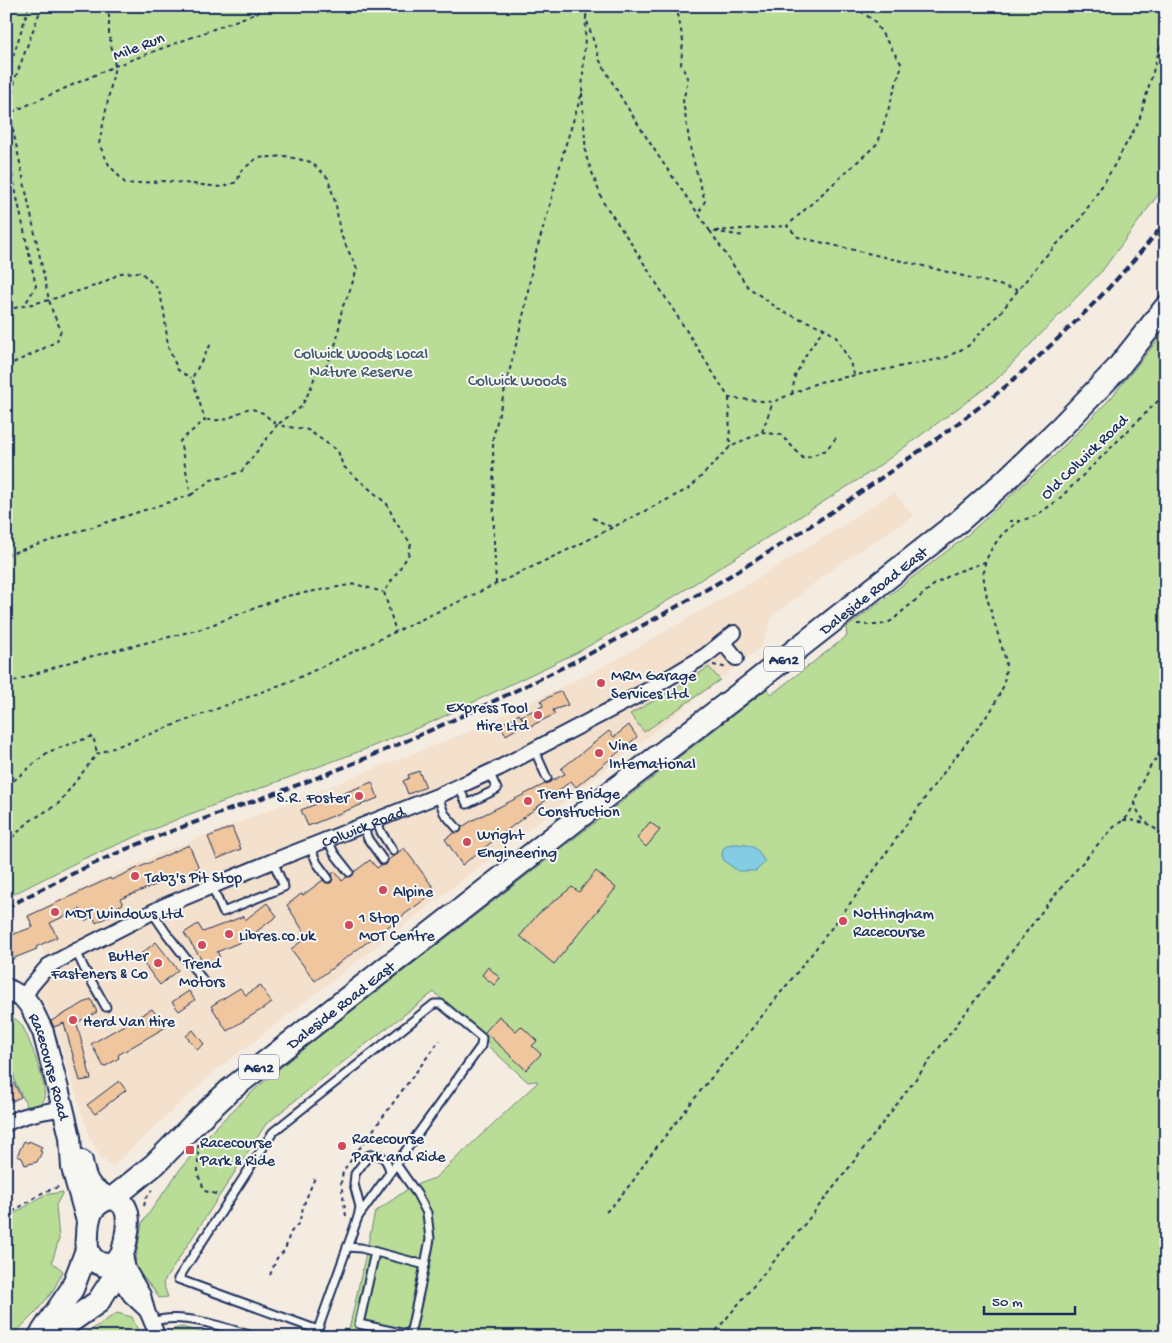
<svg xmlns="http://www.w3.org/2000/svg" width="1172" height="1343" font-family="'Gochi Hand',sans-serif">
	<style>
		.built { fill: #f3e1cd }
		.green { fill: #b9dc96; stroke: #6a867a }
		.water { fill: #83cce3; stroke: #598dae }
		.building { fill: #efc69e; stroke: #1b2f5e }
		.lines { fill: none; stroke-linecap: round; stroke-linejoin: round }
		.lane-casing { stroke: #1b2f5e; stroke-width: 11 }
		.street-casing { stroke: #1b2f5e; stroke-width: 18 }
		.secondary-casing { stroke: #1b2f5e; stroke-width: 24 }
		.primary-casing { stroke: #1b2f5e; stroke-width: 26 }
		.path { stroke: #1b2f5e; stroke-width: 2; stroke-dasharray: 4 4; stroke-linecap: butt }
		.lane { stroke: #f6f6f2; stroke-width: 7 }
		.street { stroke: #f6f6f2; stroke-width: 14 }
		.secondary { stroke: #f6f6f2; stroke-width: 20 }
		.primary { stroke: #f6f6f2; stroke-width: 22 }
		.rail { stroke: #1b2f5e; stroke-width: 4; stroke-dasharray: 8 4; stroke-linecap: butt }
		.poi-dot { fill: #d1495b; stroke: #f6f6f2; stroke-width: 2 }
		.labels { text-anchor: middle; stroke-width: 4; stroke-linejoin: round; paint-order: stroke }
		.shield { fill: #f6f6f2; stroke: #5d6b8a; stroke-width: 1 }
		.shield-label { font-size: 15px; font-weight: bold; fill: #1b2f5e }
		.street-label { font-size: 16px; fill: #1b2f5e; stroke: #f6f6f2 }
		.park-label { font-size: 16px; fill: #425a6c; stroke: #f6f6f2 }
		.poi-label { font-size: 16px; fill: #1b2f5e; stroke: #f6f6f2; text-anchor: start }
	</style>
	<rect width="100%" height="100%" fill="#f5ece1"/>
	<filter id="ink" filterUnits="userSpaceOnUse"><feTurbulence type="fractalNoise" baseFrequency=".02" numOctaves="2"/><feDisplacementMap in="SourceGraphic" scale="10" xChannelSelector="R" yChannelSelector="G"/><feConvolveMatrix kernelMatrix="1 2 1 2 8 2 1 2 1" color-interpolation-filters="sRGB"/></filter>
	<g filter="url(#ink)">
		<!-- built -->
		<polygon class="built" points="894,492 914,516 839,564 772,617 762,646 635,747 214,1072 112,1167 100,1157 89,1136 52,1017 32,987 34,968 46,957 26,917 27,915 86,886 173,848 468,732 601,668 763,575 838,528"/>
		<!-- green -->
		<g class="green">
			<polygon points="6,6 1166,6 1166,184 1102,271 995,381 872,471 656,608 578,652 432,722 366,749 185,816 83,859 6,898"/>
			<path d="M 1166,330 L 1166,1337 L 342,1337 L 344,1329 L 349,1330 L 375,1212 L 412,1186 L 435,1178 L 538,1082 L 536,1081 L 528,1082 L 488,1046 L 489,1043 L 434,992 L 358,1050 L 266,1124 L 163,1283 L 168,1297 L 159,1298 C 156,1293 153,1288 149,1284 C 143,1276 137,1273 135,1263 L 142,1223 L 181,1168 L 210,1133 L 223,1120 L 253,1091 L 299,1052 L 767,689 L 772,694 L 847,636 L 846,628 L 964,538 L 1054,456 L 1110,399 Z"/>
			<polygon points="709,667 720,680 644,732 630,714 685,683"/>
			<path d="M 6,1012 C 10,1016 19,1021 21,1024 C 28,1034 48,1087 44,1098 C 42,1104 34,1106 28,1108 L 15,1082 L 13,1068 L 10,1064 L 8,1054 L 10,1052 L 6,1049 Z"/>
			<polygon points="63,1192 56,1205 59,1239 52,1262 63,1271 53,1291 35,1313 11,1337 6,1337 6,1219 44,1195"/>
			<polygon points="117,1313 132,1317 141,1337 80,1337"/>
			<polygon points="182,1327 220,1337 169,1337 170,1332 174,1329"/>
		</g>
		<!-- water -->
		<path class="water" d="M 733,844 C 741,844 752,844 758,851 C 761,854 762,858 765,862 L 756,871 L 738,871 L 724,861 L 722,855 L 723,849 L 728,845 Z"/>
		<!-- building -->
		<g class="building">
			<polygon points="561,691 568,705 553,710 555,714 527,728 525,724 506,735 500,725 519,714 524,721 521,716 543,706 541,701"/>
			<polygon points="629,725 637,737 576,787 571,781 462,865 445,839 454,833 460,832 462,827 473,820 565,774 561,769 609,731 614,737"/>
			<polygon points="419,771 426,787 408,794 403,781 409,778 408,775"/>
			<polygon points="372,782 378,798 308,826 301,810"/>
			<polygon points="650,822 660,830 646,847 637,838"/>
			<polygon points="232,827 241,849 217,859 208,837"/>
			<polygon points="189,845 199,868 120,899 123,904 111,910 113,914 96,923 93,916 85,921 80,909 50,923 57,937 36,947 37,949 12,959 6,947 6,937 33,927 28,916 110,878 111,880"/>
			<polygon points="404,848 436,891 315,981 291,949 307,937 287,905 301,894 303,895 323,880 326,883 331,883 333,878 332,874 335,871 342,881 347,877 352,876 354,872 370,860 377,868 381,865 386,865 388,860"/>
			<polygon points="596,871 616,888 554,964 520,936 538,914 572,887 579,892"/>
			<polygon points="267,903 277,916 252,935 252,937 217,952 220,957 206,966 184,933 198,924 203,932 244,916 245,920"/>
			<polygon points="156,942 178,970 160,985 138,956"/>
			<polygon points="488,967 500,978 494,985 482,975"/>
			<polygon points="260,985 272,1003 227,1031 211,1006 240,988 246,995"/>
			<polygon points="189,991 195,1000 179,1011 172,1002"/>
			<polygon points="91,999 97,1012 78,1022 76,1020 91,1079 80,1081 64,1023 54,1027 51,1021"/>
			<polygon points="152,1009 166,1027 118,1055 119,1058 104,1067 91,1044"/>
			<polygon points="499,1016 516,1031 521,1026 537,1041 532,1046 541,1054 526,1070 485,1032"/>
			<polygon points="193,1030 204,1044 197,1050 186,1036"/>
			<polygon points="119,1081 126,1090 95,1114 87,1105"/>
			<polygon points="14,1083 21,1097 6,1104 6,1087"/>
			<polygon points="24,1141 28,1143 29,1141 42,1147 40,1151 42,1152 37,1162 25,1165 22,1158 17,1156"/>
		</g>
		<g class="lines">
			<defs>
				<g id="lane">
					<polyline points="534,749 547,778"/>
					<polyline points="458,786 467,804 497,789 489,772"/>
					<polyline points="438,796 444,813 457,828"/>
					<polyline points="376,821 381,832 393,851"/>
					<polyline points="363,826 368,839 383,860"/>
					<polyline points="328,840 334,853 349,872"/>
					<polyline points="310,846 317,863 328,878"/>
					<polyline points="212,886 223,912 284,887 273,861"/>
					<polyline points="152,912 167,934 202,979"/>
					<polyline points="76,951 84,968 106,1007"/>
					<polyline points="347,1247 361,1248 425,1265 430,1239 427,1213 417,1194 396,1164"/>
					<polyline points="375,1252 359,1324 410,1335 425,1265"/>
					<path d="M 152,1322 C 181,1311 227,1328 255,1337"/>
					<polyline points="318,1330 178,1279 273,1132 434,1004 441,1004 482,1038 481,1046 358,1217"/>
					<path d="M 314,1337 L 316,1335 L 358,1217 L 360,1207 L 354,1184 L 355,1174 L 369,1155 C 382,1152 388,1161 390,1172"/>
				</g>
				<g id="street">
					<polyline points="723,642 736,658"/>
					<path id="s1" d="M 24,998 L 31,986 L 48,966 L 76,951 L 164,906 L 273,861 L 442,794 L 499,768 L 650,689 L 705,656 L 734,633"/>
					<path d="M 6,1124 C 23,1114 44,1112 63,1108"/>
					<polyline points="124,1251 128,1269 143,1295 147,1311 158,1337"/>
					<polyline points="110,1272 121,1282 131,1296 147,1311"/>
				</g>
				<g id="secondary">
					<path id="s2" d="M 6,989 L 24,998 L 31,1007 L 43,1032 L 63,1108 L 70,1137 L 72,1168 L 87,1221"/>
					<path d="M 82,1161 C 86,1184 90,1188 110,1198"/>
				</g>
				<g id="primary">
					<path d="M 110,1198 C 131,1200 129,1223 126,1238 C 125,1244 124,1251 121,1256 C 115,1268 100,1267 92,1258 C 86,1252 86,1245 87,1237 C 87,1218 90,1204 110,1198 Z"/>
					<path id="s3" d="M 113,1198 L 155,1164 L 200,1118 L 230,1090 L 614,790 L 750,686 L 957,523 L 1005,481 L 1062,426 L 1116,370 L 1166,307"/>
					<polyline points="40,1336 72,1289 87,1250"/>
					<polyline points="48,1337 98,1302 115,1276 120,1259"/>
				</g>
			</defs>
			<!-- lane casing -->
			<use href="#lane" class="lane-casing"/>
			<!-- street casing -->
			<use href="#street" class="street-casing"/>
			<!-- secondary casing -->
			<use href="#secondary" class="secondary-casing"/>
			<!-- primary casing -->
			<use href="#primary" class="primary-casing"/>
			<!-- path -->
			<g class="path">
				<path d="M 109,6 L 109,33 L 115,66 L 99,144 L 109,165 L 126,184 L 165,181 L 221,187 L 237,182 L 241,171 L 257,158 L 285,156 L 311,162 L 328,178 L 336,205 L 340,233 L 357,269 L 349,293 L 342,308 L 337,340 L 325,370 L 318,368 L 310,390 L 301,407 L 277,425 L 263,413 L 250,408 C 243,410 237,414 230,418 C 223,421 213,420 205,420"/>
				<polyline points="587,6 586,18 600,61 622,99 659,157 710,231 745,236"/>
				<polyline points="678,6 677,9 683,41 681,64 688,80 683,101 691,152 705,201 698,214"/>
				<polyline points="854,6 874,21 902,65 878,143 787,226 798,237 936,269 1018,290"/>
				<polyline points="6,79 29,6"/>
				<polyline points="582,93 586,156 603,202 631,243 729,398 773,402 819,382 945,358 968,346 1000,313 1042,260 1079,221 1107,178 1139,121 1160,47 1166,39"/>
				<polyline points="12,112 115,66 275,6"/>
				<polyline points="6,135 13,179 36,286 24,306"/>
				<polyline points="710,231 748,287 783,312 824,328"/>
				<polyline points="715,231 787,226"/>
				<polyline points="6,310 49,300 98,285 121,273 141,272 159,290 164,311 168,347 178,370 191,378"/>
				<polyline points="6,366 35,353 57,341 61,330 53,313 49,300 13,130 11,105 15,79 42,6"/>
				<polyline points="792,394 795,376 808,351 824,328 836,337 849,360 854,374"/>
				<polyline points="729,398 730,447"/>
				<polyline points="762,432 773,402"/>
				<polyline points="191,495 211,480 225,477 242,471 277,425 308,430 338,451 343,466 387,504 395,521 411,544 408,556 384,592 396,632"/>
				<polyline points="593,518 613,528"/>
				<polyline points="1009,521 1020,521 1035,516 1057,501 1166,393"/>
				<polyline points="6,555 191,495 180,441 205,420 192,378 212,342"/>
				<polyline points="496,584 494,540 493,438 525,308 533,262 550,205 564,150 582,93 586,18"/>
				<path d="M 857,624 C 872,625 887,628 898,615 L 935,584 L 954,573 L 985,562"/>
				<polyline points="713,665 728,668"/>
				<polyline points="6,684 73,661 201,629 286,596 355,584 383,592"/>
				<polyline points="6,783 12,782 48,752 93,736 97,753"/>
				<path d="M 1135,802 C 1138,820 1151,826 1166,836"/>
				<polyline points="1123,820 1130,820 1145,823"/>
				<polyline points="6,843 30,821 58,804 97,754 296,679 576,546 690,488 730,447 762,432 781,435 804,459 826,450 836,438"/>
				<polyline points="198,1144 198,1175 205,1191 220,1195"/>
				<polyline points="144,1206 146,1198 152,1190"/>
				<polyline points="606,1212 614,1204 633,1181 648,1158 702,1089 754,1026 814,951 858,893 932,788 992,709 1003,687 1005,676 1006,661 987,598 983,574 985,569 985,562 992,548 1003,533 1020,521"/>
				<polyline points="6,1216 42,1193 61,1186"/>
				<polyline points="346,1216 341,1183 343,1171 404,1088 440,1040"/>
				<polyline points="270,1275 277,1258 285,1250 290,1233 299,1223 304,1204 316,1175"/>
				<polyline points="711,1337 800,1230 845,1173 1049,902 1099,843 1113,828 1127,817 1133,807 1140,786 1148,770 1166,744"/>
			</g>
			<!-- lane -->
			<use href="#lane" class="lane"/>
			<!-- street -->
			<use href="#street" class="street"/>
			<!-- secondary -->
			<use href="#secondary" class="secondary"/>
			<!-- primary -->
			<use href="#primary" class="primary"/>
			<!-- rail -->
			<path class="rail" d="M 6,908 C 46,886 87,866 129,848 C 201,818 275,795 347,766 C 543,685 733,585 905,461 C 937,439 968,416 999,392 C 1016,378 1033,362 1050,346 C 1091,308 1131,266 1166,221"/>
		</g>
	</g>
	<!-- markers -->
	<g class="poi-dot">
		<circle cx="601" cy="683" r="5"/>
		<circle cx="538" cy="715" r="5"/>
		<circle cx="599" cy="753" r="5"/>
		<circle cx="359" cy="796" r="5"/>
		<circle cx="528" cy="801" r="5"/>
		<circle cx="467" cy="842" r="5"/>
		<circle cx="135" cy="876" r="5"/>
		<circle cx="383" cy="890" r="5"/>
		<circle cx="55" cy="912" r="5"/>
		<circle cx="843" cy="921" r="5"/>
		<circle cx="349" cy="925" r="5"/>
		<circle cx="229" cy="934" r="5"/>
		<circle cx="202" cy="945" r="5"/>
		<circle cx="158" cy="963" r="5"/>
		<circle cx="73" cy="1020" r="5"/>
		<circle cx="342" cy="1146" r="5"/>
		<rect x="185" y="1145" width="10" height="10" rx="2.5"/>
	</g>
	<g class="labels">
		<!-- shield labels -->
		<g class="shield">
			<rect x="764" y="646.5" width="40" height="25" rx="4"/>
			<rect x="239" y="1054.5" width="40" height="25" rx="4"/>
		</g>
		<g class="shield-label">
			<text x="784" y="664">A612</text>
			<text x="259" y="1072">A612</text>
		</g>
		<!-- street labels -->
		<g class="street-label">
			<text transform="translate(138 45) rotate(-21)" y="6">Mile Run</text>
			<text transform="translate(1083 456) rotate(-44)" y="6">Old Colwick Road</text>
			<text dy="6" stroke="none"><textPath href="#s3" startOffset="974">Daleside Road East</textPath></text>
			<text dy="6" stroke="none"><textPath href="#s1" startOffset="385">Colwick Road</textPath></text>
			<text dy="6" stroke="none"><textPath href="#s3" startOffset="299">Daleside Road East</textPath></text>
			<text dy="6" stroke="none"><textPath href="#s2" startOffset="94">Racecourse Road</textPath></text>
		</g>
		<!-- park labels -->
		<g class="park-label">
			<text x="361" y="358">Colwick Woods Local<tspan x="361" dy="18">Nature Reserve</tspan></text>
			<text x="517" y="385">Colwick Woods</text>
		</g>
		<!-- poi labels -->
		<g class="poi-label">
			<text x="611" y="680">MRM Garage<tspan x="611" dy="18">Services Ltd</tspan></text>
			<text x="528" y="712" text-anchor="end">Express Tool<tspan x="528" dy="18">Hire Ltd</tspan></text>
			<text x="609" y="750">Vine<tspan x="609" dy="18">International</tspan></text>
			<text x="538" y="798">Trent Bridge<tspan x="538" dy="18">Construction</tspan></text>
			<text x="349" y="802" text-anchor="end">S.R. Foster</text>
			<text x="477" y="839">Wright<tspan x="477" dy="18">Engineering</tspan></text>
			<text x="145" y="882">Tabz's Pit Stop</text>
			<text x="393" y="896">Alpine</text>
			<text x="65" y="918">MDT Windows Ltd</text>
			<text x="853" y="918">Nottingham<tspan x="853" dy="18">Racecourse</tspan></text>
			<text x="359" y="922">1 Stop<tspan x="359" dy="18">MOT Centre</tspan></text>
			<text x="239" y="940">Libres.co.uk</text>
			<text x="148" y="960" text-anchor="end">Butler<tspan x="148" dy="18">Fasteners &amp; Co</tspan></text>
			<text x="202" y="968" text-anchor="middle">Trend<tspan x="202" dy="18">Motors</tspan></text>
			<text x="83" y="1026">Herd Van Hire</text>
			<text x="352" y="1143">Racecourse<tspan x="352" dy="18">Park and Ride</tspan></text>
			<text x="200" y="1147">Racecourse<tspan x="200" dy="18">Park &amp; Ride</tspan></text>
		</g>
	</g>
	<!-- margin -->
	<rect width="1172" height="1343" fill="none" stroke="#f6f6f2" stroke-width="25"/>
	<rect x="12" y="12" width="1147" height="1318" fill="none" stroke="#1b2f5e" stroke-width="2" filter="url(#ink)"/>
	<!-- scale -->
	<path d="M984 1306v8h91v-8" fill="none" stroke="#1b2f5e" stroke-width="2.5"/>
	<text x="992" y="1306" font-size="15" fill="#1b2f5e" stroke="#f6f6f2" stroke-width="4" paint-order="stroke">50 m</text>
</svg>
